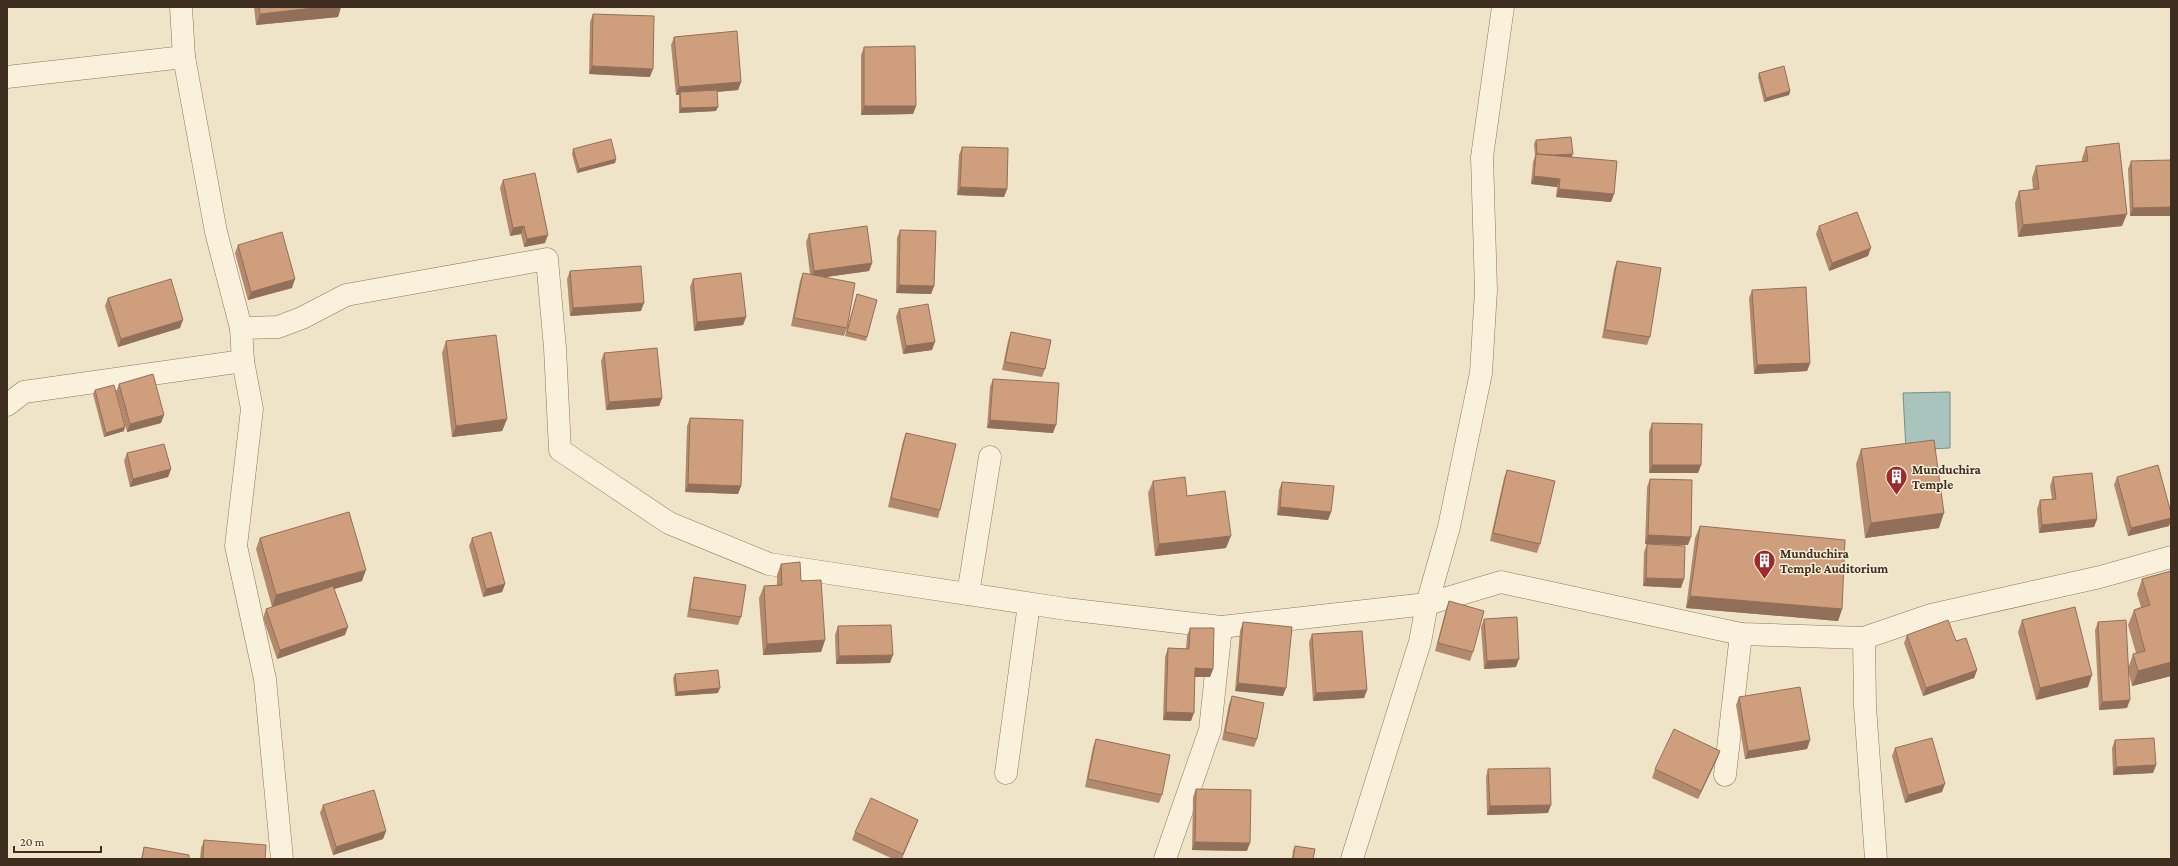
<svg xmlns="http://www.w3.org/2000/svg" width="2178" height="866" font-family="'Crimson Pro',serif">
	<style>
		.water { fill: #a9c4bc; stroke: #6f938a }
		.lines { fill: none; stroke-linecap: round; stroke-linejoin: round }
		.minor-casing { stroke: #8d765c; stroke-width: 23 }
		.minor { stroke: #faf1dc; stroke-width: 22 }
		.wall { fill: #b2896c }
		.shaded-wall { fill: #916f58 }
		.building { fill: #cf9f7d; stroke: #916f58 }
		.labels { text-anchor: middle; stroke-width: 3; stroke-linejoin: round; paint-order: stroke }
		.poi-label { font-size: 13px; font-weight: bold; fill: #3d2e20; stroke: #f7eed8; text-anchor: start }
	</style>
	<rect width="100%" height="100%" fill="#f0e4c8"/>
	<!-- water -->
	<polygon class="water" points="1950,392 1950,448 1906,450 1903,393"/>
	<g class="lines">
		<defs>
			<g id="minor">
				<polyline points="181,7 184,57 216,232 241,328 243,361 252,409 236,546 265,679 282,859"/>
				<polyline points="7,77 184,57"/>
				<polyline points="241,328 278,327 302,318 346,295 547,259 555,348 560,450 669,523 769,564 1066,609 1221,627 1427,604 1501,582 1741,634 1864,638 1931,615 2100,577 2171,557"/>
				<polyline points="7,405 24,392 243,361"/>
				<polyline points="968,594 990,457"/>
				<polyline points="1864,638 1865,706 1876,859"/>
				<polyline points="1006,773 1029,604"/>
				<polyline points="1725,775 1741,634"/>
				<polyline points="1165,859 1210,730 1221,627"/>
				<polyline points="1352,859 1420,642 1427,604 1449,527 1481,373 1486,290 1482,157 1503,7"/>
			</g>
		</defs>
		<!-- minor casing -->
		<use href="#minor" class="minor-casing"/>
		<!-- minor -->
		<use href="#minor" class="minor"/>
	</g>
	<!-- wall -->
	<g class="wall">
		<polygon points="254,7 341,7 338,17 256,25"/>
		<polygon points="593,14 650,77 589,74 590,22"/>
		<polygon points="674,37 741,82 738,90 717,92 716,111 679,113 679,95 676,95 671,45"/>
		<polygon points="864,47 916,106 913,114 861,115 861,55"/>
		<polygon points="1759,73 1790,91 1789,95 1764,102 1758,77"/>
		<polygon points="1536,140 1572,157 1614,194 1611,202 1556,197 1557,187 1531,184 1533,162 1535,156 1534,144"/>
		<polygon points="962,147 1007,189 1004,197 957,195 959,155"/>
		<polygon points="2086,147 2122,226 2018,237 2015,203 2019,191 2033,190 2032,178 2036,166 2082,162 2082,158"/>
		<polygon points="573,149 616,159 615,163 577,173 572,154"/>
		<polygon points="2171,160 2171,216 2130,216 2128,169 2131,161"/>
		<polygon points="503,180 545,243 524,247 521,234 510,236 500,188"/>
		<polygon points="1819,226 1868,256 1829,271 1816,234"/>
		<polygon points="900,230 934,286 931,294 896,293 897,238"/>
		<polygon points="809,234 872,263 869,271 826,277 847,328 844,336 791,326 800,281 803,273 810,274 806,242"/>
		<polygon points="238,245 292,288 248,300 235,253"/>
		<polygon points="1617,261 1650,337 1647,345 1602,338 1614,269"/>
		<polygon points="570,271 641,311 570,316 567,279"/>
		<polygon points="693,279 746,317 743,325 694,331 690,287"/>
		<polygon points="1752,290 1810,363 1807,371 1754,374 1749,298"/>
		<polygon points="857,294 867,337 866,341 845,336"/>
		<polygon points="108,298 180,328 118,347 105,306"/>
		<polygon points="899,309 932,350 903,354 896,317"/>
		<polygon points="1011,332 1045,369 1042,377 1002,370 1008,341"/>
		<polygon points="446,341 507,419 502,431 452,437 442,353"/>
		<polygon points="604,353 662,398 659,406 606,410 601,361"/>
		<polygon points="993,379 1053,433 987,428 990,387"/>
		<polygon points="119,384 161,423 127,432 116,392"/>
		<polygon points="95,390 124,431 104,437 93,394"/>
		<polygon points="690,418 741,486 738,494 685,492 687,426"/>
		<polygon points="1652,423 1701,465 1698,473 1649,473 1649,432"/>
		<polygon points="906,433 940,510 938,518 888,507 903,441"/>
		<polygon points="1861,449 1939,528 1865,538 1856,464"/>
		<polygon points="127,453 171,469 168,477 130,487 124,461"/>
		<polygon points="1507,470 1540,544 1537,553 1490,541 1504,478"/>
		<polygon points="2053,477 2097,519 2094,527 2039,533 2037,509 2040,500 2052,499 2050,486"/>
		<polygon points="2117,477 2169,526 2128,536 2114,485"/>
		<polygon points="1650,479 1688,545 1645,544 1647,487"/>
		<polygon points="1153,481 1187,496 1226,548 1155,556 1148,493"/>
		<polygon points="1282,482 1331,512 1328,520 1277,515 1279,490"/>
		<polygon points="1700,526 1842,609 1838,621 1686,608 1695,538"/>
		<polygon points="260,538 362,581 334,589 345,635 277,659 263,618 266,609 272,607 256,549"/>
		<polygon points="472,538 505,584 502,592 483,597 469,546"/>
		<polygon points="1647,544 1681,588 1643,586 1644,552"/>
		<polygon points="781,564 801,581 825,640 821,652 763,655 759,598 764,586 777,585 777,575"/>
		<polygon points="694,577 741,617 738,625 687,617 692,586"/>
		<polygon points="2142,579 2171,676 2132,686 2129,674 2127,708 2099,710 2095,630 2098,622 2129,666 2133,654 2136,653 2128,625 2134,610 2141,607 2137,594"/>
		<polygon points="1449,601 1473,652 1470,661 1435,651 1446,609"/>
		<polygon points="1484,619 1516,667 1484,669 1481,627"/>
		<polygon points="2022,620 2088,687 2036,700 2018,632"/>
		<polygon points="1243,622 1283,696 1235,691 1240,631"/>
		<polygon points="838,626 890,663 836,664 835,635"/>
		<polygon points="1190,628 1213,669 1210,677 1195,677 1191,721 1163,720 1165,657 1168,648 1186,649 1187,636"/>
		<polygon points="1312,634 1367,690 1364,698 1313,701 1309,642"/>
		<polygon points="1907,635 1956,641 1977,670 1974,678 1923,696 1904,643"/>
		<polygon points="675,674 718,693 675,696 673,678"/>
		<polygon points="1232,696 1257,739 1254,747 1222,740 1229,704"/>
		<polygon points="1739,697 1810,740 1807,749 1745,759 1736,705"/>
		<polygon points="1096,739 1162,795 1159,803 1085,787 1093,747"/>
		<polygon points="2115,740 2156,765 2153,773 2113,775 2112,748"/>
		<polygon points="1895,748 1942,792 1905,803 1892,756"/>
		<polygon points="1720,751 1717,759 1698,799 1652,778 1655,769"/>
		<polygon points="1488,769 1548,813 1487,815 1486,777"/>
		<polygon points="1196,789 1247,851 1192,850 1193,797"/>
		<polygon points="323,805 386,831 383,839 333,855 320,813"/>
		<polygon points="918,820 902,859 893,859 852,840 855,832"/>
		<polygon points="204,840 265,859 200,859 201,848"/>
		<polygon points="1295,846 1313,859 1292,859 1293,850"/>
		<polygon points="144,847 189,859 141,859"/>
	</g>
	<!-- shaded-wall -->
	<g class="shaded-wall">
		<polygon points="323,7 341,7 338,17 256,25 260,14"/>
		<polygon points="592,66 653,69 650,77 589,74"/>
		<polygon points="741,82 738,90 680,95 680,92 679,95 676,95 679,87"/>
		<polygon points="1790,91 1789,95 1764,102 1766,98"/>
		<polygon points="864,106 916,106 913,114 861,115"/>
		<polygon points="718,107 716,111 679,113 681,108"/>
		<polygon points="1573,154 1571,158 1537,157"/>
		<polygon points="616,159 615,163 577,173 579,169"/>
		<polygon points="1534,176 1560,179 1557,187 1531,184"/>
		<polygon points="960,187 1007,189 1004,197 957,195"/>
		<polygon points="1559,189 1614,194 1611,202 1556,197"/>
		<polygon points="2171,207 2171,216 2130,216 2133,208"/>
		<polygon points="2127,214 2122,226 2018,237 2023,225"/>
		<polygon points="524,226 521,234 510,236 513,228"/>
		<polygon points="548,235 545,243 524,247 527,239"/>
		<polygon points="1871,248 1868,256 1829,271 1832,263"/>
		<polygon points="872,263 869,271 811,279 814,271"/>
		<polygon points="295,279 292,288 248,300 251,292"/>
		<polygon points="899,285 934,286 931,294 896,293"/>
		<polygon points="644,303 641,311 570,316 573,308"/>
		<polygon points="746,317 743,325 694,331 697,322"/>
		<polygon points="183,320 180,328 118,347 121,339"/>
		<polygon points="935,342 932,350 903,354 906,346"/>
		<polygon points="1810,363 1807,371 1754,374 1757,365"/>
		<polygon points="662,398 659,406 606,410 609,402"/>
		<polygon points="164,415 161,423 127,432 130,424"/>
		<polygon points="507,419 502,431 452,437 456,426"/>
		<polygon points="990,420 1056,425 1053,433 987,428"/>
		<polygon points="125,427 124,431 104,437 106,433"/>
		<polygon points="1652,465 1701,465 1698,473 1649,473"/>
		<polygon points="171,469 168,477 130,487 133,479"/>
		<polygon points="688,484 741,486 738,494 685,492"/>
		<polygon points="1280,507 1331,512 1328,520 1277,515"/>
		<polygon points="1944,513 1939,528 1865,538 1871,523"/>
		<polygon points="2171,518 2171,521 2169,526 2128,536 2131,528"/>
		<polygon points="2097,519 2094,527 2039,533 2042,525"/>
		<polygon points="1648,535 1691,537 1688,545 1645,544"/>
		<polygon points="1231,536 1226,548 1155,556 1159,544"/>
		<polygon points="366,570 362,581 272,607 276,595"/>
		<polygon points="1646,578 1684,579 1681,588 1643,586"/>
		<polygon points="505,584 502,592 483,597 486,589"/>
		<polygon points="1690,596 1842,609 1838,621 1686,608"/>
		<polygon points="348,627 345,635 277,659 280,650"/>
		<polygon points="825,640 821,652 763,655 767,644"/>
		<polygon points="893,655 890,663 836,664 839,656"/>
		<polygon points="1519,659 1516,667 1484,669 1487,661"/>
		<polygon points="2171,662 2171,676 2132,686 2138,671"/>
		<polygon points="1195,668 1213,669 1210,677 1192,677"/>
		<polygon points="1977,670 1974,678 1923,696 1926,688"/>
		<polygon points="2092,675 2088,687 2036,700 2040,688"/>
		<polygon points="1238,683 1286,688 1283,696 1235,691"/>
		<polygon points="720,688 718,693 675,696 677,692"/>
		<polygon points="1367,690 1364,698 1313,701 1316,693"/>
		<polygon points="2130,700 2127,708 2099,710 2102,702"/>
		<polygon points="1166,712 1194,713 1191,721 1163,720"/>
		<polygon points="1810,740 1807,749 1745,759 1748,751"/>
		<polygon points="1720,751 1717,759 1698,799 1701,791"/>
		<polygon points="2156,765 2153,773 2113,775 2116,767"/>
		<polygon points="1945,784 1942,792 1905,803 1908,795"/>
		<polygon points="1551,805 1548,813 1487,815 1490,806"/>
		<polygon points="918,820 915,828 901,859 903,854"/>
		<polygon points="386,831 383,839 333,855 336,847"/>
		<polygon points="1195,842 1250,843 1247,851 1192,850"/>
	</g>
	<!-- building -->
	<g class="building">
		<polygon points="259,7 323,7 260,14"/>
		<polygon points="593,14 654,16 653,69 592,66"/>
		<polygon points="737,31 741,82 679,87 674,37"/>
		<polygon points="915,46 916,106 864,106 864,47"/>
		<polygon points="1784,66 1790,91 1766,98 1759,73"/>
		<polygon points="717,90 718,107 681,108 680,92"/>
		<polygon points="1571,137 1573,154 1554,155 1537,154 1536,140"/>
		<polygon points="611,139 616,159 579,169 573,149"/>
		<polygon points="2119,143 2127,214 2023,225 2019,191 2039,189 2036,166 2088,161 2086,147"/>
		<polygon points="962,147 1008,148 1007,189 960,187"/>
		<polygon points="1536,154 1617,161 1614,194 1559,189 1560,179 1534,176"/>
		<polygon points="2171,160 2171,207 2133,208 2131,161"/>
		<polygon points="535,173 548,235 527,239 524,226 513,228 503,180"/>
		<polygon points="1857,212 1871,248 1832,263 1819,226"/>
		<polygon points="867,226 872,263 814,271 809,234"/>
		<polygon points="900,230 936,231 934,286 899,285"/>
		<polygon points="282,232 295,279 251,292 238,245"/>
		<polygon points="1617,261 1661,268 1650,337 1605,330"/>
		<polygon points="641,266 644,303 573,308 570,271"/>
		<polygon points="741,273 746,317 697,322 693,279"/>
		<polygon points="803,273 855,283 847,328 794,318"/>
		<polygon points="171,279 183,320 121,339 108,298"/>
		<polygon points="1806,287 1810,363 1757,365 1752,290"/>
		<polygon points="857,294 877,300 867,337 847,332"/>
		<polygon points="928,304 935,342 906,346 899,309"/>
		<polygon points="1011,332 1051,340 1045,369 1005,362"/>
		<polygon points="496,335 507,419 456,426 446,341"/>
		<polygon points="657,348 662,398 609,402 604,353"/>
		<polygon points="153,374 164,415 130,424 119,384"/>
		<polygon points="993,379 1059,383 1056,425 990,420"/>
		<polygon points="114,385 125,427 106,433 95,390"/>
		<polygon points="690,418 743,420 741,486 688,484"/>
		<polygon points="1652,423 1702,424 1701,465 1652,465"/>
		<polygon points="906,433 956,444 940,510 891,498"/>
		<polygon points="1934,440 1944,513 1871,523 1861,449"/>
		<polygon points="164,444 171,469 133,479 127,453"/>
		<polygon points="2158,465 2171,513 2171,518 2131,528 2117,477"/>
		<polygon points="1507,470 1555,481 1540,544 1493,533"/>
		<polygon points="2092,473 2097,519 2042,525 2040,500 2056,499 2053,477"/>
		<polygon points="1185,477 1187,496 1225,491 1231,536 1159,544 1153,481"/>
		<polygon points="1650,479 1692,480 1691,537 1648,535"/>
		<polygon points="1282,482 1334,486 1331,512 1280,507"/>
		<polygon points="349,512 366,570 276,595 260,538"/>
		<polygon points="1700,526 1845,540 1842,609 1690,596"/>
		<polygon points="491,532 505,584 486,589 472,538"/>
		<polygon points="1647,544 1685,546 1684,579 1646,578"/>
		<polygon points="800,562 801,581 821,580 825,640 767,644 764,586 782,585 781,564"/>
		<polygon points="2171,571 2171,662 2138,671 2133,654 2145,651 2134,610 2150,605 2142,579"/>
		<polygon points="694,577 746,585 741,617 690,609"/>
		<polygon points="333,586 348,627 280,650 266,609"/>
		<polygon points="1449,601 1484,611 1473,652 1438,643"/>
		<polygon points="2075,607 2092,675 2040,688 2022,620"/>
		<polygon points="1517,617 1519,659 1487,661 1484,619"/>
		<polygon points="1948,620 1956,641 1966,638 1977,670 1926,688 1907,635"/>
		<polygon points="2126,620 2130,700 2102,702 2098,622"/>
		<polygon points="1243,622 1292,627 1286,688 1238,683"/>
		<polygon points="891,625 893,655 839,656 838,626"/>
		<polygon points="1190,628 1214,628 1213,669 1195,668 1194,713 1166,712 1168,648 1189,649"/>
		<polygon points="1362,631 1367,690 1316,693 1312,634"/>
		<polygon points="718,670 720,688 677,692 675,674"/>
		<polygon points="1800,687 1810,740 1748,751 1739,697"/>
		<polygon points="1232,696 1264,703 1257,739 1225,732"/>
		<polygon points="1674,729 1720,751 1701,791 1655,769"/>
		<polygon points="1932,738 1945,784 1908,795 1895,748"/>
		<polygon points="2154,738 2156,765 2116,767 2115,740"/>
		<polygon points="1096,739 1170,755 1162,795 1088,779"/>
		<polygon points="1550,768 1551,805 1490,806 1488,769"/>
		<polygon points="1196,789 1251,790 1250,843 1195,842"/>
		<polygon points="374,790 386,831 336,847 323,805"/>
		<polygon points="871,798 918,820 903,854 855,832"/>
		<polygon points="204,840 266,845 265,859 203,859"/>
		<polygon points="1295,846 1315,849 1313,859 1293,859"/>
		<polygon points="144,847 189,855 189,859 142,859"/>
	</g>
	<!-- icons -->
	<defs>
		<symbol id="building-pin" viewBox="-11 -11 22 30"><path d="M0 17L-7.5 6A9.5 9.5 0 1 1 7.5 6Z" fill="#9e2a2b" stroke="#f7eed8"/><path d="M-4-6H4V6H1V3H-1V6H-4ZM-2.5-4.3h1.7v1.8h-1.7ZM.8-4.3h1.7v1.8H.8ZM-2.5-1h1.7V.8h-1.7ZM.8-1h1.7V.8H.8Z" fill="#fff"/></symbol>
	</defs>
	<g fill-rule="evenodd">
		<use href="#building-pin" x="1884" y="464" width="25" height="34"/>
		<use href="#building-pin" x="1752" y="548" width="25" height="34"/>
	</g>
	<g class="labels">
		<!-- poi labels -->
		<g class="poi-label">
			<text x="1912" y="474">Munduchira<tspan x="1912" dy="15">Temple</tspan></text>
			<text x="1780" y="558">Munduchira<tspan x="1780" dy="15">Temple Auditorium</tspan></text>
		</g>
	</g>
	<!-- border -->
	<rect width="2178" height="866" fill="none" stroke="#3d2e20" stroke-width="16"/>
	<!-- scale -->
	<path d="M14 846v6h87v-6" fill="none" stroke="#3d2e20" stroke-width="2"/>
	<text x="20" y="846" font-size="12" fill="#3d2e20" stroke="#f7eed8" stroke-width="3" paint-order="stroke">20 m</text>
</svg>
